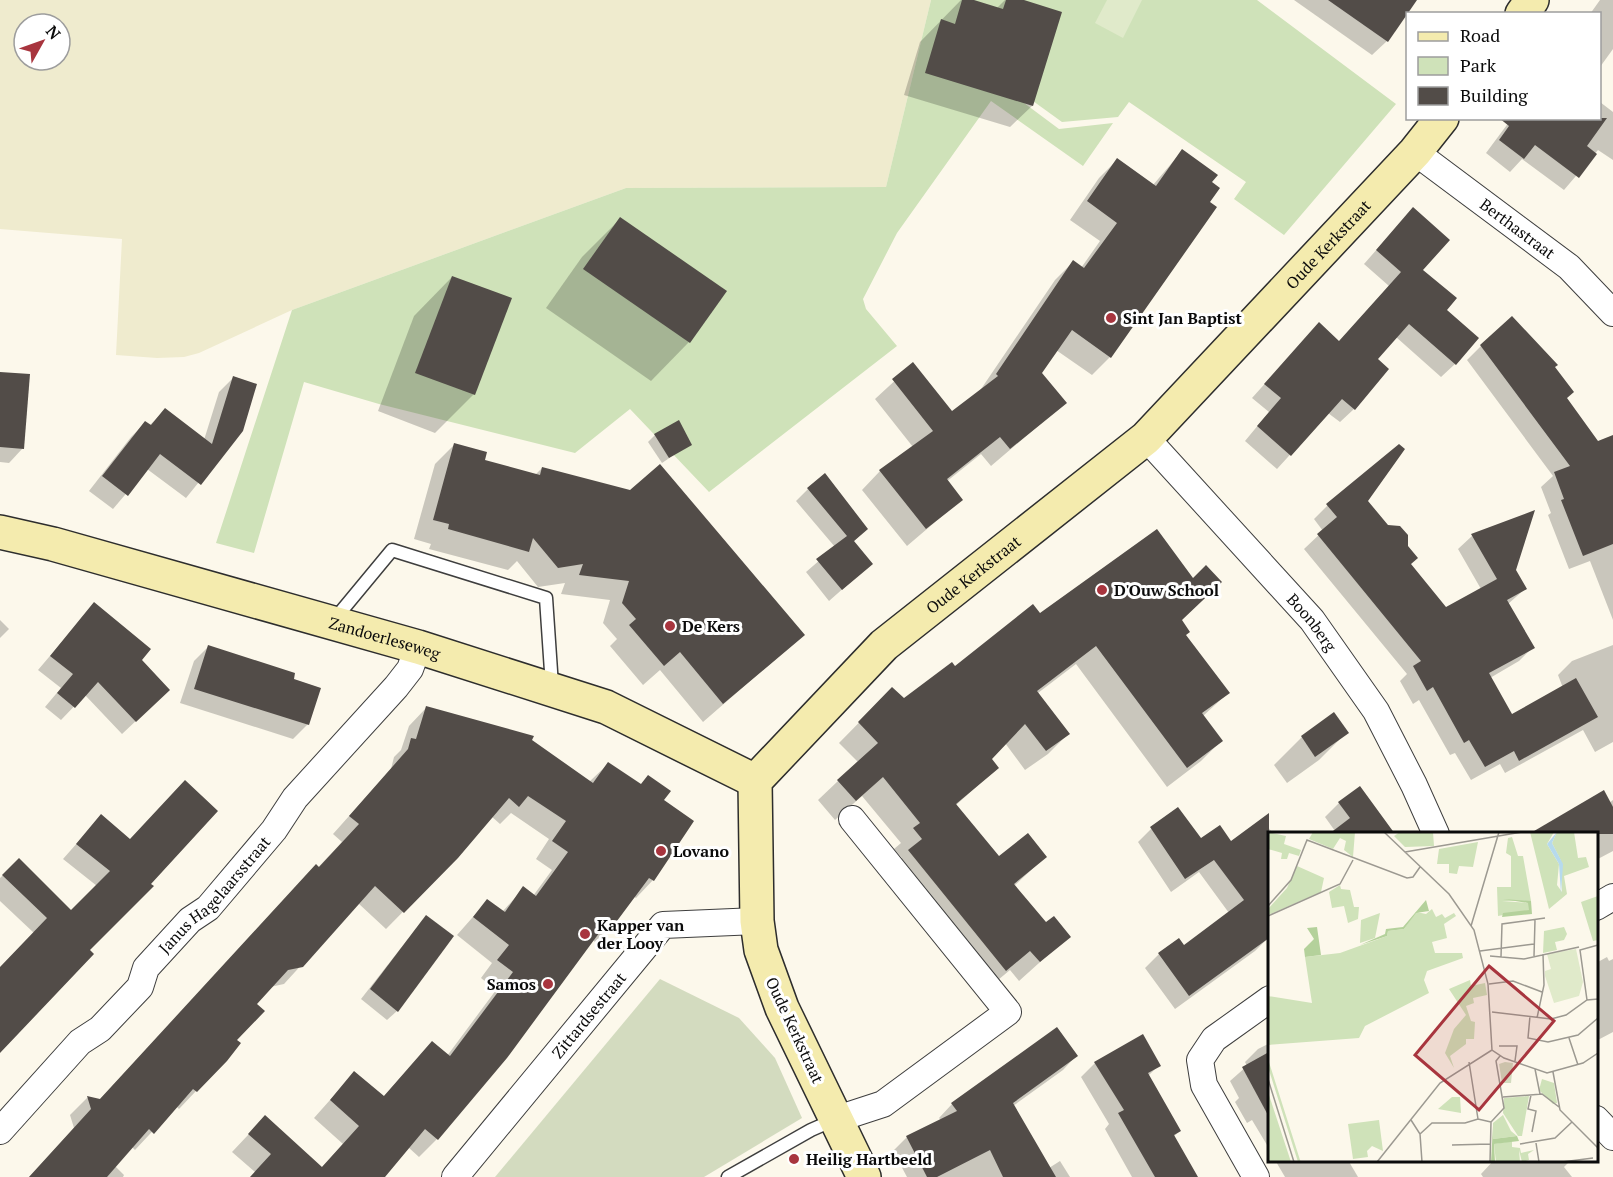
<svg xmlns="http://www.w3.org/2000/svg" width="1613" height="1177" font-family="'PT Serif',serif">
	<style>
		.farmland { fill: #efebce; fill-rule: evenodd }
		.green { fill: #cfe2b9 }
		.cemetery { fill: #d3dbbf }
		.pitch { fill: #e0eaca }
		.shadow { fill: #0003 }
		.building { fill: #524c48 }
		.lines { fill: none; stroke-linecap: round; stroke-linejoin: round }
		.lane-casing { stroke: #3e3e3e; stroke-width: 15 }
		.street-casing { stroke: #3e3e3e; stroke-width: 28 }
		.secondary-casing { stroke: #2d2d2d; stroke-width: 36 }
		.lane { stroke: #fff; stroke-width: 12 }
		.street { stroke: #fff; stroke-width: 26 }
		.secondary { stroke: #f4ebae; stroke-width: 33 }
		.poi-dot { fill: #a8353e; stroke: #fff; stroke-width: 2 }
		.labels { text-anchor: middle; stroke-width: 6; stroke-linejoin: round; paint-order: stroke }
		.street-label { font-size: 16px; fill: #0b0b0b; stroke: #fff }
		.poi-label { font-size: 16px; font-weight: bold; fill: #0b0b0b; stroke: #fff; text-anchor: start }
		.inset-road { fill: none; stroke: #9c9991; stroke-width: 1.5 }
		.view { fill: #a8353e; fill-opacity: 0.15; stroke: #a8353e; stroke-width: 3 }
		.inset-edge { fill: none; stroke: #0b0b0b; stroke-width: 3 }
	</style>
	<rect width="100%" height="100%" fill="#fcf8eb"/>
	<!-- farmland -->
	<path class="farmland" d="M 0,0 L 931,0 L 886,187 L 626,188 L 292,310 L 199,353 L 184,357 L 157,358 L 116,355 L 122,239 L 0,229 ZM 24,24 L 60,24 L 60,60 L 24,60 Z"/>
	<!-- green -->
	<polygon class="green" points="931,0 1257,0 1396,104 1284,235 1234,199 1246,182 1129,102 1118,117 1062,122 1004,80 1000,85 1059,129 1113,123 1083,166 991,101 897,233 863,299 866,309 897,346 709,492 630,409 575,453 379,404 304,382 254,553 216,543 292,310 626,188 886,187"/>
	<!-- cemetery -->
	<polygon class="cemetery" points="660,979 739,1018 775,1058 802,1118 704,1177 495,1177"/>
	<!-- pitch -->
	<polygon class="pitch" points="1107,0 1142,0 1123,38 1095,23"/>
	<!-- shadow -->
	<g class="shadow">
		<polygon points="961,0 997,8 1005,0 1019,0 1032,106 1010,127 904,95 920,42"/>
		<polygon points="1294,0 1415,0 1387,41 1372,55"/>
		<polygon points="1600,0 1613,0 1613,49 1600,67 1600,14 1590,14"/>
		<polygon points="1600,102 1613,112 1613,160 1598,150 1564,190 1522,159 1510,172 1486,153 1512,118 1600,118"/>
		<polygon points="1182,151 1110,357 1092,375 1056,350 1041,373 1065,403 991,466 981,454 946,482 961,500 907,546 862,490 880,471 913,447 875,399 913,364 952,413 979,392 1055,280 1073,262 1081,268 1100,241 1070,220 1099,178 1117,160 1153,185"/>
		<polygon points="620,219 689,342 651,381 546,308 582,257"/>
		<polygon points="1400,223 1421,270 1444,310 1455,364 1441,377 1396,337 1376,359 1354,409 1340,422 1328,413 1277,469 1245,441 1269,412 1252,398 1306,338 1339,342 1389,286 1364,264"/>
		<polygon points="452,277 474,394 435,433 378,411 414,316"/>
		<polygon points="1481,346 1553,368 1565,399 1597,443 1613,453 1613,620 1590,561 1569,569 1548,515 1551,513 1541,487 1553,476 1467,360"/>
		<polygon points="0,373 23,448 9,463 0,462"/>
		<polygon points="233,378 241,430 186,498 147,469 113,509 89,491 131,437 145,423 149,426 165,410 204,440 219,392"/>
		<polygon points="655,435 690,444 662,463 648,442"/>
		<polygon points="455,444 483,461 535,475 542,468 803,635 703,722 660,670 643,685 610,646 617,639 603,623 610,600 561,594 565,583 538,587 517,561 508,570 429,549 431,544 414,539 435,464"/>
		<polygon points="808,489 866,529 853,542 871,564 829,601 806,572 835,547 796,501"/>
		<polygon points="1366,501 1410,564 1446,609 1481,589 1458,549 1472,536 1514,570 1525,589 1508,604 1533,647 1519,661 1490,678 1512,716 1563,688 1558,675 1572,661 1613,645 1613,742 1595,752 1583,730 1505,773 1500,764 1471,780 1455,753 1450,755 1419,700 1413,704 1400,681 1407,674 1304,549 1323,531 1314,519 1328,505"/>
		<polygon points="94,604 140,660 155,703 122,734 85,695 61,720 45,707 61,688 38,670"/>
		<polygon points="1040,615 1181,621 1185,635 1228,693 1203,716 1221,741 1201,761 1167,787 1076,664 1038,693 1068,734 1048,754 1025,770 1005,743 990,759 997,768 955,806 999,858 1045,857 1014,886 1045,924 1069,936 1019,981 1010,970 986,990 889,871 902,858 894,849 901,843 862,796 835,820 818,800 858,762 839,743 892,689 904,700"/>
		<polygon points="0,620 9,629 0,638"/>
		<polygon points="208,647 292,680 308,724 293,739 180,703 194,661"/>
		<polygon points="426,708 531,741 589,782 608,764 692,822 653,880 636,898 633,896 613,924 595,942 593,940 506,1057 437,1139 419,1157 408,1147 383,1177 251,1177 255,1172 232,1152 265,1117 321,1168 343,1144 314,1118 354,1073 383,1097 432,1043 447,1056 496,990 481,978 492,963 457,935 487,901 502,912 524,888 533,896 552,870 536,859 549,839 511,813 500,824 491,816 457,857 386,929 358,903 284,984 270,987 255,1004 235,1040 196,1091 179,1109 176,1106 135,1150 132,1147 115,1166 124,1175 123,1177 29,1177 74,1128 70,1115 87,1098 99,1100 342,842 333,834 391,769 394,757 401,750 409,726"/>
		<polygon points="1334,714 1347,732 1319,760 1287,783 1274,765 1302,737"/>
		<polygon points="1613,800 1613,851 1596,860 1596,834 1609,803"/>
		<polygon points="1339,803 1384,834 1335,831 1325,817"/>
		<polygon points="101,816 130,841 88,951 92,954 0,1051 0,968 34,933 0,901 0,878 19,860 71,912 97,886 63,859"/>
		<polygon points="1263,820 1273,834 1270,834 1270,932 1267,934 1269,937 1255,951 1175,1009 1145,968 1159,954 1183,947 1229,913 1199,872 1171,892 1138,842 1151,829 1201,840 1231,843"/>
		<polygon points="426,916 397,1011 387,1020 361,999"/>
		<polygon points="1607,957 1609,961 1613,959 1613,1032 1596,1041 1596,963"/>
		<polygon points="1270,1043 1270,1150 1252,1120 1247,1123 1235,1102 1239,1098 1230,1081 1247,1066 1245,1062 1258,1049"/>
		<polygon points="1076,1056 1063,1070 1013,1106 1049,1168 1060,1161 1070,1177 907,1177 893,1151 907,1137 941,1120 939,1118 952,1104"/>
		<polygon points="1095,1063 1159,1065 1148,1076 1180,1131 1173,1137 1196,1177 1132,1177 1105,1129 1109,1124 1081,1077"/>
		<polygon points="1275,1160 1348,1160 1358,1177 1285,1177"/>
		<polygon points="1494,1160 1566,1160 1568,1163 1564,1167 1572,1177 1483,1177 1481,1174"/>
	</g>
	<!-- building -->
	<g class="building">
		<polygon points="962,0 974,0 1003,9 1006,0 1024,0 1062,12 1033,106 925,73 941,19 955,24"/>
		<polygon points="1328,0 1417,0 1388,42"/>
		<polygon points="1499,118 1607,118 1587,146 1597,154 1579,178 1535,145 1524,159 1499,140 1509,126"/>
		<polygon points="1182,149 1218,175 1212,182 1220,188 1210,202 1217,207 1111,358 1072,330 1042,373 1067,403 1010,449 1000,437 947,479 963,500 926,529 879,470 933,431 892,379 913,362 952,411 998,376 996,374 1073,260 1084,268 1117,223 1087,201 1117,158 1156,186"/>
		<polygon points="1413,207 1450,240 1423,270 1457,298 1447,310 1479,338 1456,365 1409,324 1378,359 1389,369 1355,410 1342,399 1291,456 1257,426 1281,398 1264,384 1319,322 1339,341 1401,272 1376,250"/>
		<polygon points="620,217 727,291 690,343 583,269"/>
		<polygon points="452,276 512,298 475,395 415,373"/>
		<polygon points="1512,316 1558,365 1555,367 1574,392 1567,398 1598,441 1613,435 1613,544 1583,556 1561,500 1564,499 1554,472 1570,466 1480,345"/>
		<polygon points="0,372 30,374 24,449 0,447"/>
		<polygon points="233,376 257,384 243,431 201,485 160,454 128,496 102,476 145,421 151,425 165,408 212,444"/>
		<polygon points="679,420 692,445 669,458 654,434"/>
		<polygon points="454,443 487,452 485,460 540,475 542,467 630,490 660,464 805,635 723,704 680,652 664,666 629,625 636,619 622,603 629,581 579,575 583,564 558,568 533,538 529,552 448,529 449,524 433,520"/>
		<polygon points="1399,444 1405,449 1368,501 1388,525 1400,526 1408,535 1408,546 1418,558 1411,564 1446,607 1497,579 1471,534 1535,510 1516,570 1527,589 1507,600 1535,648 1489,673 1512,714 1576,678 1598,717 1519,761 1514,751 1485,767 1469,740 1464,743 1433,687 1427,691 1413,666 1421,661 1317,534 1337,517 1326,504"/>
		<polygon points="825,473 868,529 854,541 873,564 842,590 816,559 847,536 807,488"/>
		<polygon points="1157,529 1193,578 1206,565 1222,582 1182,620 1190,632 1186,635 1230,693 1202,713 1223,741 1187,768 1096,646 1037,691 1070,734 1046,751 1025,724 992,759 999,768 956,804 999,856 1028,833 1047,857 1014,884 1046,922 1054,916 1071,937 1040,962 1030,951 1006,971 908,850 922,839 913,828 920,823 883,777 856,801 837,780 878,743 858,722 892,687 904,698 952,662 955,666 1033,604 1040,613"/>
		<polygon points="94,602 151,649 142,660 170,690 136,722 98,682 75,708 57,693 73,674 50,656"/>
		<polygon points="208,645 295,673 294,679 321,688 309,725 194,689"/>
		<polygon points="426,706 534,736 532,740 593,783 608,762 641,784 648,775 671,791 664,800 694,821 654,881 649,878 614,925 608,921 507,1058 438,1140 425,1129 385,1177 250,1177 271,1154 248,1134 265,1115 322,1167 359,1126 330,1100 354,1071 384,1096 432,1041 450,1056 513,972 497,960 509,945 473,917 487,899 505,912 523,886 536,896 568,852 552,841 566,821 528,796 519,807 509,798 458,858 404,913 375,886 303,967 288,970 257,1004 265,1011 237,1040 241,1043 227,1061 197,1092 193,1089 154,1134 149,1129 107,1177 29,1177 91,1109 87,1096 100,1099 316,864 319,867 359,824 349,816 408,749 411,738 416,739"/>
		<polygon points="1334,712 1349,733 1315,757 1301,736"/>
		<polygon points="185,780 218,811 151,884 154,886 90,950 94,954 0,1053 0,967 47,918 2,875 19,858 71,910 110,871 76,844 101,814 130,839"/>
		<polygon points="1360,786 1395,834 1329,834 1350,818 1338,802"/>
		<polygon points="1604,790 1613,807 1613,834 1529,834"/>
		<polygon points="1178,807 1201,838 1220,825 1231,841 1269,813 1269,938 1189,996 1158,953 1179,938 1184,945 1244,900 1214,860 1185,879 1150,827"/>
		<polygon points="426,915 454,936 398,1012 370,989"/>
		<polygon points="1057,1027 1078,1056 1013,1103 1056,1177 1003,1177 990,1150 937,1177 927,1177 906,1136 957,1111 951,1103"/>
		<polygon points="1143,1034 1161,1066 1148,1073 1181,1131 1174,1135 1198,1177 1155,1177 1118,1113 1124,1110 1094,1062"/>
		<polygon points="1269,1052 1269,1117 1242,1067"/>
	</g>
	<g class="lines">
		<defs>
			<g id="lane">
				<polyline points="334,620 392,550 546,598 552,686"/>
				<polyline points="728,1177 811,1130 836,1119"/>
			</g>
			<g id="street">
				<path id="s1" d="M 1415,152 L 1569,267 L 1613,313"/>
				<path id="s2" d="M 1146,438 L 1312,620 L 1376,711 L 1414,785 L 1436,834"/>
				<polyline points="1596,907 1613,897"/>
				<polyline points="837,1119 883,1104 1008,1012 852,819"/>
				<polyline points="1596,1119 1613,1137"/>
				<path id="s3" d="M 0,1131 L 80,1042 L 100,1029 L 140,987 L 146,968 L 190,920 L 208,908 L 274,830 L 295,798 L 396,687 L 410,669 L 418,647"/>
				<path id="s4" d="M 455,1177 L 663,925 L 757,921"/>
				<polyline points="1256,1177 1204,1085 1200,1060 1214,1039 1270,999"/>
			</g>
			<g id="secondary">
				<polyline points="1522,14 1532,0"/>
				<path id="s5" d="M 0,532 L 53,544 L 418,647 L 606,707 L 755,781"/>
				<path id="s6" d="M 864,1177 L 782,1008 L 761,950 L 757,921 L 755,781 L 884,645 L 1146,438 L 1415,152 L 1442,118"/>
			</g>
		</defs>
		<!-- lane casing -->
		<use href="#lane" class="lane-casing"/>
		<!-- street casing -->
		<use href="#street" class="street-casing"/>
		<!-- secondary casing -->
		<use href="#secondary" class="secondary-casing"/>
		<!-- lane -->
		<use href="#lane" class="lane"/>
		<!-- street -->
		<use href="#street" class="street"/>
		<!-- secondary -->
		<use href="#secondary" class="secondary"/>
	</g>
	<!-- markers -->
	<g class="poi-dot">
		<circle cx="1111" cy="318" r="6"/>
		<circle cx="1102" cy="590" r="6"/>
		<circle cx="670" cy="626" r="6"/>
		<circle cx="661" cy="851" r="6"/>
		<circle cx="585" cy="934" r="6"/>
		<circle cx="548" cy="984" r="6"/>
		<circle cx="794" cy="1159" r="6"/>
	</g>
	<g class="labels">
		<!-- street labels -->
		<g class="street-label">
			<text dy="6" stroke="none"><textPath href="#s1" startOffset="128">Berthastraat</textPath></text>
			<text dy="6" stroke="none"><textPath href="#s6" startOffset="1206">Oude Kerkstraat</textPath></text>
			<text dy="6" stroke="none"><textPath href="#s6" startOffset="720">Oude Kerkstraat</textPath></text>
			<text dy="6" stroke="none"><textPath href="#s2" startOffset="248">Boonberg</textPath></text>
			<text dy="6" stroke="none"><textPath href="#s5" startOffset="399">Zandoerleseweg</textPath></text>
			<text dy="6" stroke="none"><textPath href="#s3" startOffset="322">Janus Hagelaarsstraat</textPath></text>
			<text dy="6" stroke="none"><textPath href="#s4" startOffset="210">Zittardsestraat</textPath></text>
			<text transform="translate(795 1030) rotate(65)" y="6">Oude Kerkstraat</text>
		</g>
		<!-- poi labels -->
		<g class="poi-label">
			<text x="1123" y="324">Sint Jan Baptist</text>
			<text x="1114" y="596">D'Ouw School</text>
			<text x="682" y="632">De Kers</text>
			<text x="673" y="857">Lovano</text>
			<text x="597" y="931">Kapper van<tspan x="597" dy="18">der Looy</tspan></text>
			<text x="536" y="990" text-anchor="end">Samos</text>
			<text x="806" y="1165">Heilig Hartbeeld</text>
		</g>
	</g>
	<!-- overview -->
	<g transform="translate(1268 832)">
		<rect width="330" height="330" fill="#fcf8eb"/>
		<path d="M 0,0 L 18,4 L 16,12 L 33,18 L 31,24 L 21,21 L 19,27 L 13,27 L 14,21 L 0,17 ZM 45,0 L 87,0 L 85,25 L 76,18 L 78,9 L 72,6 L 65,17 L 41,7 ZM 132,0 L 165,0 L 166,14 L 137,15 L 126,4 ZM 262,0 L 286,0 L 279,12 L 291,32 L 289,53 L 294,60 L 293,29 L 284,11 L 289,0 L 306,0 L 310,26 L 318,25 L 321,35 L 296,44 L 299,62 L 281,77 ZM 244,5 L 250,24 L 255,24 L 263,69 L 234,69 L 261,71 L 262,78 L 230,84 L 229,55 L 243,55 L 243,24 L 238,21 L 240,6 ZM 210,10 L 205,35 L 191,34 L 189,42 L 181,41 L 181,32 L 169,32 L 171,17 ZM 29,34 L 56,46 L 53,60 L 0,83 L 0,77 L 19,56 ZM 72,53 L 73,57 L 82,58 L 86,75 L 91,75 L 90,87 L 80,91 L 76,74 L 64,76 L 61,60 ZM 330,64 L 330,108 L 325,109 L 313,70 ZM 164,77 L 168,85 L 174,82 L 177,86 L 186,81 L 188,84 L 176,92 L 179,106 L 164,110 L 167,121 L 194,121 L 195,126 L 159,139 L 156,148 L 161,161 L 97,194 L 91,206 L 0,213 L 0,164 L 44,171 L 37,125 L 72,121 L 119,104 L 120,99 L 136,97 L 148,80 L 158,82 ZM 112,81 L 107,106 L 92,111 L 93,88 ZM 296,95 L 299,102 L 296,108 L 287,110 L 289,118 L 275,121 L 276,99 ZM 202,148 L 203,154 L 217,151 L 219,163 L 205,166 L 206,171 L 198,174 L 203,189 L 207,190 L 206,207 L 198,207 L 198,212 L 182,224 L 186,236 L 177,221 L 186,197 L 198,183 L 181,157 ZM 0,227 L 32,328 L 33,330 L 30,330 L 0,235 ZM 274,247 L 286,251 L 289,271 L 285,272 L 271,258 ZM 0,258 L 0,260 L 23,330 L 0,330 ZM 261,264 L 254,304 L 250,304 L 235,281 L 236,266 ZM 184,265 L 192,265 L 193,281 L 170,277 ZM 235,283 L 243,299 L 249,304 L 225,307 L 225,291 ZM 111,288 L 115,319 L 104,314 L 99,319 L 100,325 L 85,327 L 80,292 ZM 244,309 L 244,315 L 252,316 L 253,321 L 266,318 L 260,322 L 261,328 L 254,330 L 251,318 L 252,330 L 228,330 L 226,312 Z" fill="#cfe2b9"/>
		<path d="M 235,67 L 263,69 L 264,82 L 234,85 L 235,81 L 261,78 L 260,71 ZM 158,68 L 161,79 L 148,81 L 136,97 L 120,99 L 119,104 L 92,113 L 117,102 L 118,97 L 135,95 ZM 49,95 L 53,123 L 37,125 L 36,117 L 46,107 L 39,96 ZM 225,294 L 225,307 L 249,304 L 251,309 L 226,312 L 227,330 L 223,330 Z" fill="#b4d19b"/>
		<path d="M 237,230 L 245,231 L 243,251 L 234,251 L 231,232 Z" fill="#d3dbbf"/>
		<path d="M 308,117 L 315,150 L 311,164 L 286,171 L 277,144 L 277,139 L 283,137 L 279,122 Z" fill="#e0eaca"/>
		<path d="M 289,0 L 284,11 L 295,32 L 293,62 L 291,32 L 279,12 Z" fill="#b6daed"/>
		<path class="inset-road" d="M 116,0 L 181,62 L 206,98 L 220,152 L 224,218 L 236,226 L 279,241 L 315,231 L 330,221M 137,20 L 254,0M 0,74 L 23,48 L 39,8 L 139,46 L 145,45 L 152,35M 0,84 L 72,52 L 85,28M 203,94 L 231,0M 212,119 L 266,112M 222,124 L 256,127 L 311,115M 266,124 L 267,88M 233,125 L 234,92 L 277,86M 221,152 L 245,149 L 274,160M 319,168 L 312,118 L 330,113M 224,180 L 283,187 L 298,183 L 319,168 L 330,167M 262,184 L 260,206 L 280,210 L 310,203 L 330,186M 269,186 L 276,153 L 275,122M 301,206 L 310,233M 231,214 L 249,214 L 247,229M 201,230 L 210,287M 267,237 L 272,262M 285,240 L 292,278 L 330,316M 0,247 L 26,330M 263,263 L 260,277 L 268,279 L 264,300M 235,265 L 274,262 L 291,275M 143,288 L 152,302 L 154,330M 152,302 L 164,291 L 197,291 L 210,287 L 223,290M 268,311 L 271,330M 252,312 L 287,306 L 304,290M 184,313 L 222,312M 109,330 L 172,251 L 224,218M 222,330 L 223,290 L 236,276 L 228,229 L 232,224M 294,330 L 325,326"/>
		<path class="view" d="M 221,134 L 286,189 L 211,278 L 147,223 Z"/>
		<rect width="330" height="330" class="inset-edge"/>
	</g>
	<!-- legend -->
	<rect x="1406" y="12" width="195" height="108" fill="#ffffff" stroke="#9d9d9d" stroke-width="1.5"/>
	<rect x="1418" y="32" width="30" height="9" fill="#f4ebae" stroke="#9d9d9d" stroke-width="1.5"/>
	<text x="1460" y="42" font-size="18" fill="#0b0b0b">Road</text>
	<rect x="1418" y="57" width="30" height="18" fill="#cfe2b9" stroke="#9d9d9d" stroke-width="1.5"/>
	<text x="1460" y="72" font-size="18" fill="#0b0b0b">Park</text>
	<rect x="1418" y="87" width="30" height="18" fill="#524c48" stroke="#9d9d9d" stroke-width="1.5"/>
	<text x="1460" y="102" font-size="18" fill="#0b0b0b">Building</text>
	<!-- north arrow -->
	<g transform="translate(42 42) rotate(50)"><circle r="28" fill="#ffffff" stroke="#9d9d9d" stroke-width="1.5"/>
	<path d="M0-4.5L10 22L0 15L-10 22Z" fill="#a8353e"/>
	<text y="-9" font-size="16" font-weight="bold" text-anchor="middle" fill="#0b0b0b">N</text>
	</g>
</svg>
